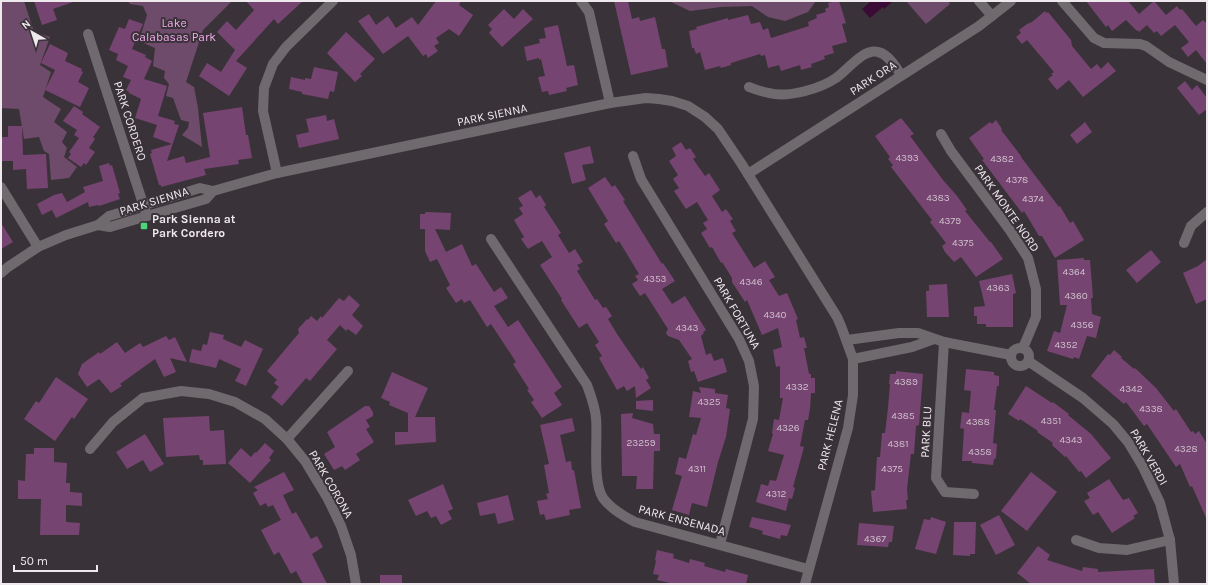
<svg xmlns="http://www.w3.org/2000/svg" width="1208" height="585" font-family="Karla,sans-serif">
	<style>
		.green { fill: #6e4b6a }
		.water { fill: #3a0b37 }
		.building { fill: #764471 }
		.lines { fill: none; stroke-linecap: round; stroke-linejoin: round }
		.minor { stroke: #6e6a6e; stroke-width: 10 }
		.poi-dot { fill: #4bd677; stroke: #3a3239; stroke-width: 1.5 }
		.labels { text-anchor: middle; stroke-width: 4; stroke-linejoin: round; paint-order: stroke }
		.number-label { font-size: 10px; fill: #d0c0ce }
		.park-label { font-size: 12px; fill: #f6abef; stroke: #3a3239 }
		.street-label { font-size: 12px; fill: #eee9ed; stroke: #3a3239 }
		.poi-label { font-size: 12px; font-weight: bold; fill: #eee9ed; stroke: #3a3239; text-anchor: start }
	</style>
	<rect width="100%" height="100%" fill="#3a3239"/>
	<!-- green -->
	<g class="green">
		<polygon points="1,1 24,1 34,32 50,37 40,65 51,72 43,97 61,109 54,122 67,132 62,142 67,148 64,157 77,167 69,178 51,180 49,154 44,151 39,137 24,139 19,109 1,108"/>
		<polygon points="128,1 232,1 203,30 186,82 194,87 198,108 202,147 182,135 188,128 189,122 181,120 173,98 166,96 169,84 164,78 165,71 153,66 155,48 139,41 147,15 143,6 130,4"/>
		<polygon points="669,1 816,1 808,12 785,21 768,17 752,6 721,7 690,11"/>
		<polygon points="906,1 948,1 950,4 926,24"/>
	</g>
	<!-- water -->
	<polygon class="water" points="871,1 893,1 884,9 883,7 870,18 862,9"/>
	<!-- building -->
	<g class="building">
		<polygon points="34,1 73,1 73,2 53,9 57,20 42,25"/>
		<polygon points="246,1 303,1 278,24 274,19 236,61 247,68 229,96 199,76 207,63 221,72 235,50 217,32 227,21 236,30 254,10"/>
		<polygon points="436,1 461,1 459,5 473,15 459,36 449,29 436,38 439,43 434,46 438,51 428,58 426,54 423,56 408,36 383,54 358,21 369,14 376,25 388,16 396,28 412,17 418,25"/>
		<polygon points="614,1 628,1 632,19 639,17 640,21 655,17 662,49 665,49 668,67 631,75"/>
		<polygon points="836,1 839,1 846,23 842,24 847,42 832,46 834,53 824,56 825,59 811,64 812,67 801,70 800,65 781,71 779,65 768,68 765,55 761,56 760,54 731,63 731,65 721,68 720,66 705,70 700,52 696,54 694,48 692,48 689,31 697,29 696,27 728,18 728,20 748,15 751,24 760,22 763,30 768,28 771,38 809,26 808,22 817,18 816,15 826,12 825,9 829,7 828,3"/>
		<polygon points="1086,1 1128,1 1139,14 1154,1 1166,15 1177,6 1180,10 1182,9 1196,26 1203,20 1207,24 1207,64 1196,50 1188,57 1181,48 1189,42 1175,25 1161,36 1157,31 1154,33 1147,25 1139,32 1138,30 1137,31 1126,20 1112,31 1108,25 1106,27"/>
		<polygon points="504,9 514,19 523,9 533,19 502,47 489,33 492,29 488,25"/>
		<polygon points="1045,11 1046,13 1048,12 1071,40 1072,46 1091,69 1097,64 1101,69 1108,62 1116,71 1083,97 1069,80 1057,90 1048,79 1053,75 1051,74 1054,72 1027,40 1022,44 1016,37 1021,33 1019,30 1027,24 1032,22"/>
		<polygon points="129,19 143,24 132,49 146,55 145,57 152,61 144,79 167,86 158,116 175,121 174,124 179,125 167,161 184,156 186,163 210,157 203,113 242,107 246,135 248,135 252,158 238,160 239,164 204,169 206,175 161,187 161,185 159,185 150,154 152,153 151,150 172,144 153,137 157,125 135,118 141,99 129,93 129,92 126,90 131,80 123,77 128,66 116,60 118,54 109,50 119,27 125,29"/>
		<polygon points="558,25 567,66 574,65 578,85 566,88 567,91 549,95 548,91 542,92 538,77 545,76 541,59 539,60 539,58 527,61 524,47 540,43 539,39 546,38 544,28"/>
		<polygon points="346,32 375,59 360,74 362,76 355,82 327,53"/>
		<polygon points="50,44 68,53 65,61 82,69 81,71 83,72 78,82 89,88 80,107 45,90 55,70 41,63"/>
		<polygon points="314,67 338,72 334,92 330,91 328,99 302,94 302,92 289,89 291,77 305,80 305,78 311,79"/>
		<polygon points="1185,81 1192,90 1197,85 1207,98 1207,109 1199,115 1177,88"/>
		<polygon points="74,106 83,112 82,114 100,127 93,137 95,139 89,148 95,152 86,165 84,163 81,167 68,158 71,154 69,152 79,138 74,135 77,130 63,121"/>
		<polygon points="326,115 327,121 334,119 339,139 299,148 296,135 309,132 306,119"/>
		<polygon points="901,118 914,134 910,136 943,180 957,196 967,210 965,211 990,242 991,242 1003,259 976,277 961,257 954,262 945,252 942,246 946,243 930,222 932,220 891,167 893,165 888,159 890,157 875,136"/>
		<polygon points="996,120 1002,129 1001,130 1021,156 1021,157 1059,207 1060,206 1070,223 1073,221 1084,240 1055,258 1042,236 1039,236 1024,211 1022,213 982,160 984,159 969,138 990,122 992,124"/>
		<polygon points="1085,122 1092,132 1077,144 1070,135"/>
		<polygon points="8,126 22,126 23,155 46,154 48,188 27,189 26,169 13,170 13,161 2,161 1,137 8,137"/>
		<polygon points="681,142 686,150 690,148 696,157 693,159 705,176 709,173 720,190 712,196 722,212 726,209 733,219 730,221 736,231 732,233 754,268 765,261 775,277 769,280 779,296 787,293 798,319 796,320 800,338 804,337 807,348 804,348 809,374 811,374 811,378 815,378 815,393 811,393 810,409 808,420 805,420 800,446 804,447 793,487 795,488 792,499 789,498 786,511 756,502 761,484 768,486 770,480 776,481 784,455 768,451 773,434 772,433 774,419 779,420 783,398 780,398 780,366 776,367 773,350 782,347 778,328 762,335 747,300 745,302 732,282 732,278 722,262 721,263 712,247 710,248 701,233 707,229 703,223 708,220 697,202 686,209 674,191 679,188 673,179 678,175 669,161 676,156 672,148"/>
		<polygon points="590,146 594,163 582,165 586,180 572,184 564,153"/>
		<polygon points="109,163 110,166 112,165 120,193 118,194 120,199 99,206 98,205 89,207 88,202 56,218 52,210 42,215 37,204 54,195 62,193 67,202 85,192 83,187 103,181 99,166"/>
		<polygon points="605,177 612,187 615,185 625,200 623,201 662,264 663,263 675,281 662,289 672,304 685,296 706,330 703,332 704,333 701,336 706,355 711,353 714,361 723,358 727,372 698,382 694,371 691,372 688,361 692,359 679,340 668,336 666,333 668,329 645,293 640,296 632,284 638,280 635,276 639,274 619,241 616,243 604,224 608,221 588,188"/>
		<polygon points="531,190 536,198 540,195 546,205 544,207 561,233 558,235 569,253 575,249 583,262 577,265 580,269 577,271 595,300 597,299 603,308 606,307 612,316 608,319 617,334 641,369 643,367 649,378 646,380 651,388 636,398 635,386 627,391 624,386 617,390 599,358 602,356 595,345 599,342 587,323 579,328 561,300 562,299 540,265 552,257 542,241 528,249 521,239 524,237 514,220 523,214 519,208 523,206 518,198"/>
		<polygon points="426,211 426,212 451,213 450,230 435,229 446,252 462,244 472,266 476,264 494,292 501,287 508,298 494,306 508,327 518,320 562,387 554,393 562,405 542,418 531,402 534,400 527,390 529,389 513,364 516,362 491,324 487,327 470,300 464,303 462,299 456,303 446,288 450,285 437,259 430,262 425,251 425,229 420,229 420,214 425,214"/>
		<polygon points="1,223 13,242 1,249"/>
		<polygon points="1151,250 1161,262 1137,283 1126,270"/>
		<polygon points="1084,258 1084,260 1090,260 1093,298 1091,298 1092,314 1101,317 1096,338 1087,336 1079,359 1074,357 1073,359 1047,351 1054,331 1060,333 1067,305 1060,305 1057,260"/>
		<polygon points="1207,259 1207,299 1196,304 1183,273 1198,266"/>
		<polygon points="1012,274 1016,293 1013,294 1013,327 986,327 986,324 977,324 977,316 974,316 974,307 985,306 979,281"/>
		<polygon points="947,284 949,317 927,317 926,291 929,291 929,285"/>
		<polygon points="349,295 360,305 352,315 363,326 356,335 348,329 346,331 340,325 327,340 337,349 310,381 306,378 282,406 271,397 279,387 274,383 277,380 267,371 299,333 298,329 307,319 308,320 311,316 317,321 321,316 322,318 339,298 344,301"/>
		<polygon points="210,332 224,335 223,339 241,347 245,340 263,349 246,386 235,381 241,369 219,359 216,368 189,362 192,349 201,351 203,344 207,345"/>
		<polygon points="166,336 169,340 175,337 187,362 170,358 176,372 164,377 155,359 120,384 122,386 111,393 99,379 87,387 78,374 82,364 99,352 100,354 117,342 125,353 140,343 143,347"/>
		<polygon points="1114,350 1122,357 1121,358 1134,369 1135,368 1156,388 1174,411 1176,409 1191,432 1193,431 1195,434 1199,431 1207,444 1207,520 1192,486 1190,487 1180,464 1176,467 1147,424 1144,426 1126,402 1124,404 1091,376 1108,354 1110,355"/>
		<polygon points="966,369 994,372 994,375 999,376 999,386 997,386 994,410 996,410 993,443 997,444 996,458 994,459 993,465 972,463 972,461 962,461 964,429 960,428 962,412 969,413 971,391 964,390"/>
		<polygon points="896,371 923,374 919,425 916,426 914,454 911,454 907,489 908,500 906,500 907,509 873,512 871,491 875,490 877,457 880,457 882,433 885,433 888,408 890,384 889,384 890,374 896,374"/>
		<polygon points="392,372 428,388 415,417 435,417 436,442 395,445 395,432 408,432 408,413 389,405 390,402 381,398"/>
		<polygon points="56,377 88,399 74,419 72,417 55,441 24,419 36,401 39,403"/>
		<polygon points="1026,386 1052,403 1053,402 1069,414 1068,415 1091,434 1111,458 1086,478 1081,471 1079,472 1066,456 1065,457 1052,445 1053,443 1037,432 1038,431 1020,419 1019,421 1008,414"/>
		<polygon points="699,387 715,389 715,393 728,395 726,408 730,409 726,437 718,462 707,507 692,503 689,515 672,510 682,476 675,474 679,457 686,459 693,434 696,435 701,418 689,417 693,391 701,393"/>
		<polygon points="653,400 653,411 636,409 636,401"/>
		<polygon points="365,406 369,406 373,412 373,416 366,420 370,427 366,429 374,442 356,454 360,460 345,470 342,466 334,470 324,454 335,447 327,432"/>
		<polygon points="633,413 632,418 653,424 654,434 660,434 660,451 654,451 653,489 636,489 637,476 622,476 621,414"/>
		<polygon points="209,416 210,431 224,430 226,464 203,465 203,460 200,460 199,455 166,457 163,418"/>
		<polygon points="572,418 575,431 560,435 566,462 571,461 572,470 574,470 581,508 569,510 570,515 546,520 544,514 540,515 537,501 548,499 546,494 549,493 544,465 549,464 540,425"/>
		<polygon points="145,434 164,464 150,472 143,460 127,469 116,452"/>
		<polygon points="265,443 274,451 269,458 271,460 250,483 228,463 241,448 251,457 255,452 256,453"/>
		<polygon points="34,448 54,448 54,462 67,463 66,483 70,483 70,492 82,493 82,506 66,505 66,522 80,523 79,535 40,535 41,499 18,499 18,480 25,481 26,454 34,454"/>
		<polygon points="284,472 294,490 283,495 292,514 296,512 311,539 317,536 323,547 312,554 327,584 303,584 296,571 291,574 279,552 274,555 261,530 281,520 273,505 268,507 266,503 260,506 253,493 258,490 254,487"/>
		<polygon points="1031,472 1057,492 1027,531 1001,511"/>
		<polygon points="1109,479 1123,500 1129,498 1138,513 1133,516 1135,518 1112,533 1098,512 1093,515 1084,501 1090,498 1087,493"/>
		<polygon points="443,484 453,509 448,511 452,519 441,525 436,516 431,518 427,511 416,516 408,500"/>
		<polygon points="508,495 514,520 498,524 495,513 480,516 477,503"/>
		<polygon points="999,515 1015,545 996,555 980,525"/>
		<polygon points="752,517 791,525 787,536 781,535 780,539 762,534 763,531 749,527"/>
		<polygon points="931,517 946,522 936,554 915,549 924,519 930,520"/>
		<polygon points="954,522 976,522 975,554 970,554 970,556 953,555"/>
		<polygon points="859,523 894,526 892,542 889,542 888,547 857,545"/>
		<polygon points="1038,546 1050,555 1047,560 1082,571 1083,567 1098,569 1098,572 1154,569 1155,584 1031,584 1017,573"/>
		<polygon points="657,550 674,554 673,558 689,563 690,559 705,563 704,566 725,572 726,569 748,575 746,584 674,584 657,580 659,575 653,574 656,561 655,560"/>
		<rect x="380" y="575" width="22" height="9"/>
	</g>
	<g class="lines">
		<!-- minor -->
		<g class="minor">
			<polyline points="581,1 589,12 610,103"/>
			<polyline points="979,1 992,16"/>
			<polyline points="1062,1 1094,38 1104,43 1140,44 1146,46 1169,62 1207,80"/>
			<polyline points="88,34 147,216"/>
			<path d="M 749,87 C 755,89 762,92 769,93 C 788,98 820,89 836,78 C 847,71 863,48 878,52 C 888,54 896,67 901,75"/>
			<polyline points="941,134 951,151 1009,229 1028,258 1036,289 1036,317 1023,348"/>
			<polyline points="633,156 641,179 739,339 749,361 754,386 753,419 720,544"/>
			<polyline points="277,173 263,111 264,88 273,64 286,47 333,1"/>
			<polyline points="748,174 979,26 1011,1"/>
			<polyline points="1,187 38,247"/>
			<polyline points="98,225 110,227 147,216 206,199 213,191"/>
			<path d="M 491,239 L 587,385 C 591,396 595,406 596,418 C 598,438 592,481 603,498 C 611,509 623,516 635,522 L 808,569"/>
			<polyline points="1184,243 1191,226 1207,212"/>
			<polyline points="1,273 8,267 38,247 66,235 98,225 109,216 200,188 213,191 277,173 610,103 646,98 659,99 672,101 688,106 705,117 718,129 741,163 837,317 841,326 853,359 853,395 848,428 805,584"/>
			<polyline points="847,340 899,333 918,333 944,342 1011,355"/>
			<polyline points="944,342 936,478 945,492 974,494"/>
			<circle cx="1020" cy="357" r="9"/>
			<polyline points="853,359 912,347 934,339"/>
			<polyline points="1028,361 1083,398 1113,424 1128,442 1143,467 1160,503 1170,540 1174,584"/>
			<polyline points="287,439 348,371"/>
			<polyline points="90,449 113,422 143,398 181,391 209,394 235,402 265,419 287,439 305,461 328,499 341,526 351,555 356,584"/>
			<polyline points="1076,540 1099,548 1127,550 1170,540"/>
		</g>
	</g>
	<!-- markers -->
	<rect class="poi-dot" x="140" y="222" width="8" height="8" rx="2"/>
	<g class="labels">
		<!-- number labels -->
		<g class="number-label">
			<text x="907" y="161">4393</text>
			<text x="1002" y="162">4382</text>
			<text x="1017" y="183">4378</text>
			<text x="938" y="201">4383</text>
			<text x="1033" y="202">4374</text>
			<text x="950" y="224">4379</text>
			<text x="963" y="246">4375</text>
			<text x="1074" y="275">4364</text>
			<text x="655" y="282">4353</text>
			<text x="751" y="285">4346</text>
			<text x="998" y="291">4363</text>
			<text x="1076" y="299">4360</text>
			<text x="775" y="318">4340</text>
			<text x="1082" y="328">4356</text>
			<text x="687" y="331">4343</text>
			<text x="1066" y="348">4352</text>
			<text x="906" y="385">4389</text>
			<text x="797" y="390">4332</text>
			<text x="1131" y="392">4342</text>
			<text x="709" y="405">4325</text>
			<text x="1151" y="412">4338</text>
			<text x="903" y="419">4385</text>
			<text x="1051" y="424">4351</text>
			<text x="978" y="425">4388</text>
			<text x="788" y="431">4326</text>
			<text x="1071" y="443">4343</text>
			<text x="641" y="446">23259</text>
			<text x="898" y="447">4381</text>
			<text x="1186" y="452">4328</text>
			<text x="980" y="455">4358</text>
			<text x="697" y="472">4311</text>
			<text x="892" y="472">4375</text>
			<text x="776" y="497">4312</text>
			<text x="875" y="542">4367</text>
		</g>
		<!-- park labels -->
		<g class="park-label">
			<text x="174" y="27">Lake<tspan x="174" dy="14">Calabasas Park</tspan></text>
		</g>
		<!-- street labels -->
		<g class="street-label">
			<text transform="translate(873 78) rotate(-33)" y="4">PARK ORA</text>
			<text transform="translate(492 115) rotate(-12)" y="4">PARK SIENNA</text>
			<text transform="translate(130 121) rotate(72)" y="4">PARK CORDERO</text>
			<text transform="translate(154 201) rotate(-17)" y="4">PARK SIENNA</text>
			<text transform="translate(1007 208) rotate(55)" y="4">PARK MONTE NORD</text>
			<text transform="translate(737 313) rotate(60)" y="4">PARK FORTUNA</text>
			<text transform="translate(926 432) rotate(-87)" y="4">PARK BLU</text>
			<text transform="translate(830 435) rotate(-76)" y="4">PARK HELENA</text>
			<text transform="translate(1149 457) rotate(60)" y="4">PARK VERDI</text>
			<text transform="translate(331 484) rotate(60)" y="4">PARK CORONA</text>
			<text transform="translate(682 520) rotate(15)" y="4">PARK ENSENADA</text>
		</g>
		<!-- poi labels -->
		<g class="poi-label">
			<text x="152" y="223">Park Sienna at<tspan x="152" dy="14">Park Cordero</tspan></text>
		</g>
	</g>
	<!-- border -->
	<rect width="1208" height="585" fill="none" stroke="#eee9ed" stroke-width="4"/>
	<!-- north arrow -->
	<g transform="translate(32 32) rotate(321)" stroke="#3a3239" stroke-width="3" paint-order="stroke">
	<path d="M0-3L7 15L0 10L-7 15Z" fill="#eee9ed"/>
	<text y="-6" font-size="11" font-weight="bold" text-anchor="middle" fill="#eee9ed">N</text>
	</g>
	<!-- scale -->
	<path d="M14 565v6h83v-6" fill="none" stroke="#eee9ed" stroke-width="2"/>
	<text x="20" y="565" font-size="12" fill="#eee9ed" stroke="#3a3239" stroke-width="3" paint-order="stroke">50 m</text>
</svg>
